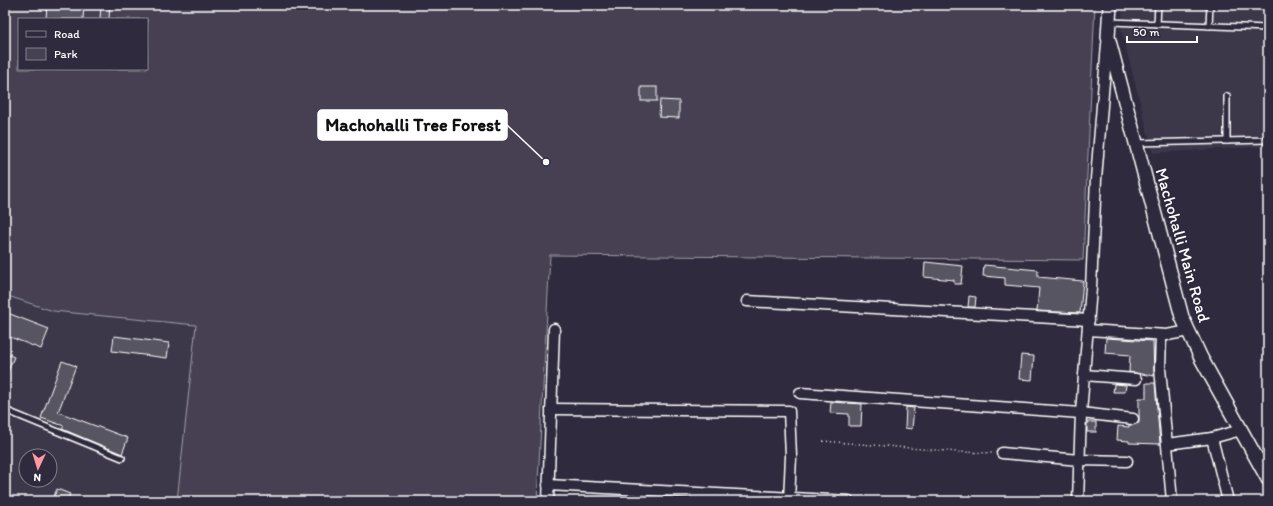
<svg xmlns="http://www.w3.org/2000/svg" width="1273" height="506" font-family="Itim,sans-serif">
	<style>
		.built { fill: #3c3749; fill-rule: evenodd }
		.green { fill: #464152; stroke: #a2a0a8; fill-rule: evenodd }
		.building { fill: #595564; stroke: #fff }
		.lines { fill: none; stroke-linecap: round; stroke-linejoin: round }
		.lane-casing { stroke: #fff; stroke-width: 8 }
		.street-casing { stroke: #fff; stroke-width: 13 }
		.secondary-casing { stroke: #fff; stroke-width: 16 }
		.path { stroke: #fff; stroke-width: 1.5; stroke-dasharray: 1 3; stroke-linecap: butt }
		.lane { stroke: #2f2a3d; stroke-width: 5 }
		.street { stroke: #2f2a3d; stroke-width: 10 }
		.secondary { stroke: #2f2a3d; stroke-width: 13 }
		.labels { text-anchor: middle; stroke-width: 3; stroke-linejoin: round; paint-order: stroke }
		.street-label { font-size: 17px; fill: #fff; stroke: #2f2a3d }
		.leader { fill: none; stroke: #fff; stroke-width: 1.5 }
		.callout-dot { fill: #fff; stroke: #2f2a3d; stroke-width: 1.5 }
		.callout { fill: #fff; stroke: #fff; stroke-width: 1.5 }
		.callout-label { font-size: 18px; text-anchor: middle; font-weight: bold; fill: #111 }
	</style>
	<rect width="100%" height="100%" fill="#2f2a3d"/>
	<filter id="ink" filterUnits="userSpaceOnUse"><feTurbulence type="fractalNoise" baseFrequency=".025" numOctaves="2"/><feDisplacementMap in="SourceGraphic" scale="8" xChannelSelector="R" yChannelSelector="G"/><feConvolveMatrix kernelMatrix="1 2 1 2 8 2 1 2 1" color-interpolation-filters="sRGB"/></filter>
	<g filter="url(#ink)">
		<!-- built -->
		<g class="built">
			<polygon points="1123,5 1268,5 1268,146 1153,153 1121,29"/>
			<path d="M 5,295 L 53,311 L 196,324 L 177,501 L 5,501 ZM 26,456 L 50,456 L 50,480 L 26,480 Z"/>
		</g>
		<!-- green -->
		<path class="green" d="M 5,5 L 1095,5 L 1083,260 L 550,255 L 537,501 L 177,501 L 196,325 L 53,311 L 5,295 ZM 19,19 L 147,19 L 147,69 L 19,69 Z"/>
		<!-- building -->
		<g class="building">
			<polygon points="47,5 84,5 83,19 46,19"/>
			<polygon points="101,5 110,5 109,19 100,19"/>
			<rect x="641" y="87" width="16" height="14"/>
			<polygon points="660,100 679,101 679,118 659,117"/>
			<polygon points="925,262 963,266 961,284 954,284 954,280 924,277"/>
			<polygon points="984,265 1038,270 1038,277 1083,281 1080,313 1037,311 1039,288 1005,285 1005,278 983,276"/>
			<polygon points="969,296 976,297 975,307 968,307"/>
			<polygon points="5,312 49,329 41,349 5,335"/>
			<polygon points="114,336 169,343 167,358 112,351"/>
			<polygon points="1106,338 1153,341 1154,376 1129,372 1130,355 1105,353"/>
			<polygon points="5,353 14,357 5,378"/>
			<polygon points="1021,355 1034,356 1032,380 1019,379"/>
			<polygon points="62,361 76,366 58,412 128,438 122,454 62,429 64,426 41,418"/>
			<polygon points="1146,383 1155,383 1160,444 1129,443 1129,441 1117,440 1118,426 1129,427 1129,425 1139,423 1139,398 1146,398"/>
			<polygon points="1114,384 1126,385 1125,392 1113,392"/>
			<polygon points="831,402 862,404 861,426 849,426 849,414 830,413"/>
			<polygon points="906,407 914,408 912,429 905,428"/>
			<rect x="1087" y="422" width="9" height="10"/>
			<polygon points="57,489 70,494 67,501 52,501"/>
		</g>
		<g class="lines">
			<defs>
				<g id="lane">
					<polyline points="1110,22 1268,28"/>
					<polyline points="1157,24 1158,5"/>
					<polyline points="1209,26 1210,5"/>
					<polyline points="1227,141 1227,96"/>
					<polyline points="1137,143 1268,140"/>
					<polyline points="5,410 122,458"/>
				</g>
				<g id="street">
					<polyline points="747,301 1089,320"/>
					<polyline points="1088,330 1167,335 1189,331"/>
					<polyline points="1161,335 1160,368 1172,501"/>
					<polyline points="1084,375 1136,379"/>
					<polyline points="800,393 1081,413 1133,419"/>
					<polyline points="551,409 789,411 791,456 789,501"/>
					<polyline points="1212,438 1228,501"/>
					<polyline points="1167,444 1212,438 1241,430"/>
					<polyline points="1002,453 1079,460 1127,461"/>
					<polyline points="548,485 849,501"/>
					<polyline points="548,501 554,329"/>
					<polyline points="1078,501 1081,413 1091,288 1096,179 1107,44"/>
				</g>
				<polyline id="secondary" points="1110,5 1108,37 1182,317 1201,358 1268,479"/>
			</defs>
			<!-- lane casing -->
			<use href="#lane" class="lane-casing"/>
			<!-- street casing -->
			<use href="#street" class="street-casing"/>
			<!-- secondary casing -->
			<use href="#secondary" class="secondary-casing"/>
			<!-- path -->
			<polyline class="path" points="823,441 959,452 992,453"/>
			<!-- lane -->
			<use href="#lane" class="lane"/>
			<!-- street -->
			<use href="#street" class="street"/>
			<!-- secondary -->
			<use href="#secondary" class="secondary"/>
		</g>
	</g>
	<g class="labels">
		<!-- street labels -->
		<g class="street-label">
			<text transform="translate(1183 245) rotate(74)" y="6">Machohalli Main Road</text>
		</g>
	</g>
	<!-- callouts -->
	<path class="leader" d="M546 162L507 125"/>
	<circle class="callout-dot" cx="546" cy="162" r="4"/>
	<rect class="callout" x="318" y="110" width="189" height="30" rx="4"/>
	<g class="callout-label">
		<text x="413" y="131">Machohalli Tree Forest</text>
	</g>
	<!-- margin -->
	<rect width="1273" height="506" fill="none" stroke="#2f2a3d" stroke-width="20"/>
	<rect x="10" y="10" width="1253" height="486" fill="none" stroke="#fff" stroke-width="1.5" filter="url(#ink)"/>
	<!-- legend -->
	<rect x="18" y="18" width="130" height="52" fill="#2f2a3d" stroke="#827f8b"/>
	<rect x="26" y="31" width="20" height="6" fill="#2f2a3d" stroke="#827f8b"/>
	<text x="54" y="38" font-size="12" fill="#ffffff">Road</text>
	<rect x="26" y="48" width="20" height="12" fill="#464152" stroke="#827f8b"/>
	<text x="54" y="58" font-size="12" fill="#ffffff">Park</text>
	<!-- north arrow -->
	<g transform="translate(38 468) rotate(184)"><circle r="19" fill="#2f2a3d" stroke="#827f8b"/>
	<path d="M0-3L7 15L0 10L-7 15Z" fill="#ff9aa2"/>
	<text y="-6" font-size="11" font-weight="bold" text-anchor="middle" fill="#ffffff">N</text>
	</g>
	<!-- scale -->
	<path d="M1127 36v6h70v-6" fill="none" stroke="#ffffff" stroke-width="2"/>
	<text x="1133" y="36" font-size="12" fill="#ffffff" stroke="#2f2a3d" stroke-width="3" paint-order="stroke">50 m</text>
</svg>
